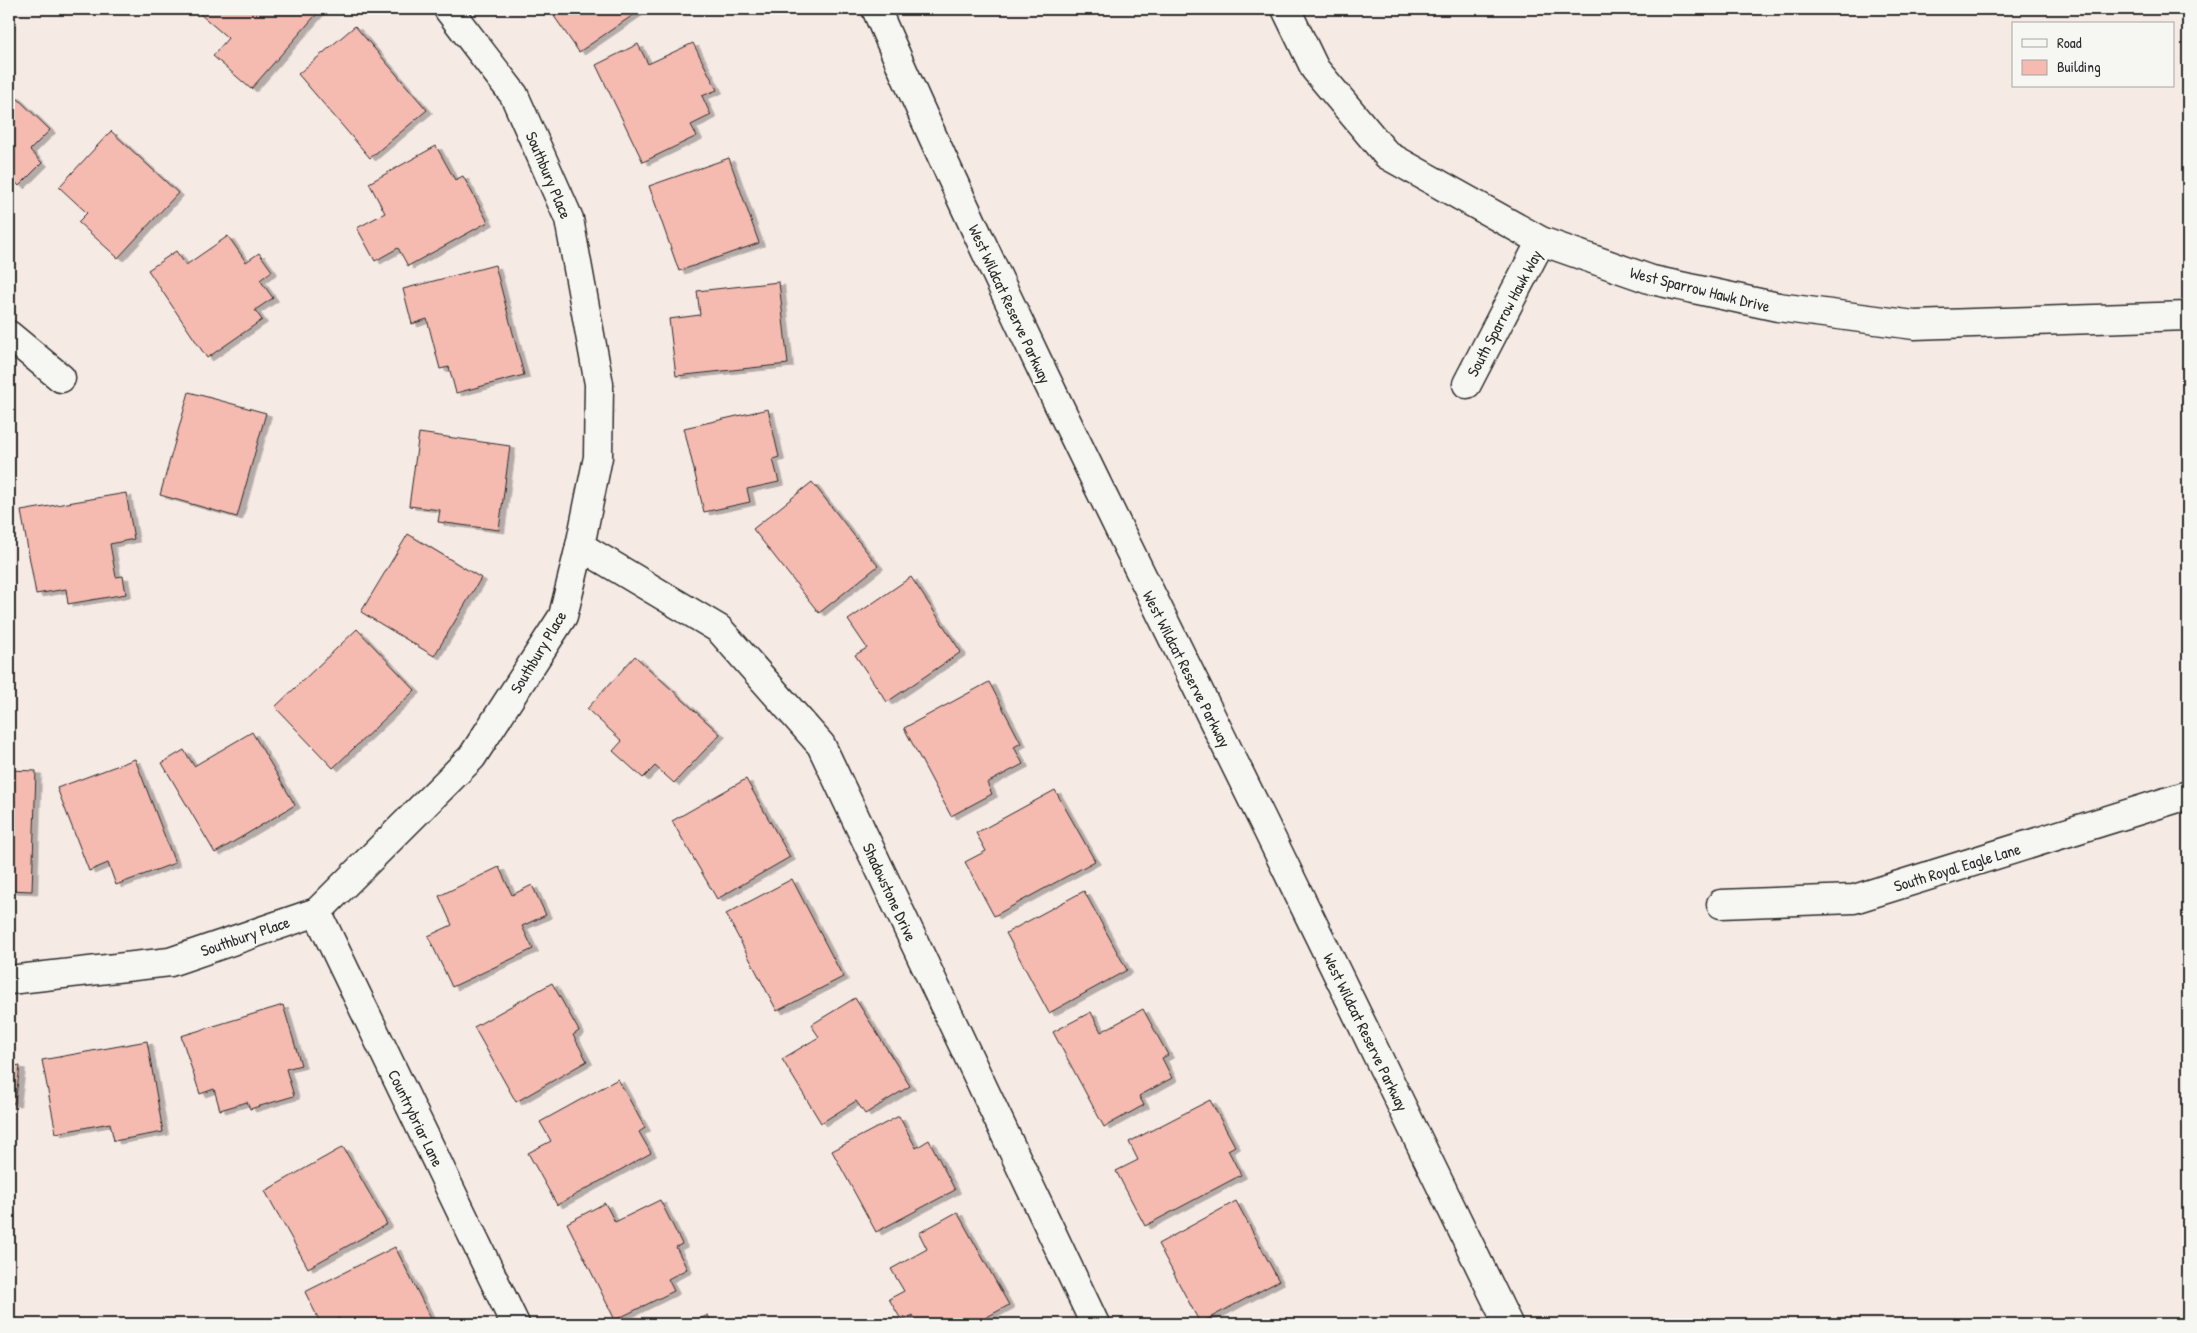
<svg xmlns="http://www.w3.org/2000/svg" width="2197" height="1333" font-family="'Patrick Hand',sans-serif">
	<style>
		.building { fill: #f5bab0; stroke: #2b2b2b; filter: url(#shadow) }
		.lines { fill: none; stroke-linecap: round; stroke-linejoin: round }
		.street-casing { stroke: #2b2b2b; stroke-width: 31 }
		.secondary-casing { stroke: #2b2b2b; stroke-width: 31 }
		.street { stroke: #f6f6f2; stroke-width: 28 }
		.secondary { stroke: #f6f6f2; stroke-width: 28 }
		.labels { text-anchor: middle; stroke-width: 4; stroke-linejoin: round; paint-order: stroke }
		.street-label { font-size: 16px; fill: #2b2b2b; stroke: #f6f6f2 }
	</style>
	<defs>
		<filter id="shadow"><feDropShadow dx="5.5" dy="3" stdDeviation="0" flood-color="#0004"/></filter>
	</defs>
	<rect width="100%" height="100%" fill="#f6eae5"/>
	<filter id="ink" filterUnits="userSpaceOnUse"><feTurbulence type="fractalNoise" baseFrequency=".02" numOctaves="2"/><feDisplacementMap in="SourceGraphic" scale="10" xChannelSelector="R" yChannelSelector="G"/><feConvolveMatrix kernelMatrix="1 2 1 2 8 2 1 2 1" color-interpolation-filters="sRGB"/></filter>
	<g filter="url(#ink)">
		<!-- building -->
		<g class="building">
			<polygon points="204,9 321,9 251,89 213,56 228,38 200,14"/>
			<polygon points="549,9 642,9 579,52"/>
			<polygon points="355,26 427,110 370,158 298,74"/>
			<polygon points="693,43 717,90 702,96 711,115 691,125 697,136 643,162 596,65 638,44 648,64"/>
			<polygon points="14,95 50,130 30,150 42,163 19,186 9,175 9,101"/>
			<polygon points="111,131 178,193 118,258 78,222 87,213 59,187"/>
			<polygon points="436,146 455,180 463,176 488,222 408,266 398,248 375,261 357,228 385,213 369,183"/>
			<polygon points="729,158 759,243 679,271 649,186"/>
			<polygon points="228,236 246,262 259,253 272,271 260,280 273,298 255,310 262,320 207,358 148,270 176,251 186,265"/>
			<polygon points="495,265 524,375 456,393 449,367 440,369 427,319 412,324 403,289"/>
			<polygon points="779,282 788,364 676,376 669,319 700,315 697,291"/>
			<polygon points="189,392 266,413 237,517 160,495"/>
			<polygon points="768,409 779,457 773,459 779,482 747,489 750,502 704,512 684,428"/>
			<polygon points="419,433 510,446 499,530 438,522 440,510 409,506"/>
			<polygon points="812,482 878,566 819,613 753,529"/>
			<polygon points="126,493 134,539 110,544 116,577 123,576 126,594 68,604 66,589 36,594 21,511"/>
			<polygon points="408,534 481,578 434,656 361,612"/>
			<polygon points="911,577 961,652 887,702 855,655 867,648 848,620"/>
			<polygon points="357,629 415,690 333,768 275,707"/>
			<polygon points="635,656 720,734 674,783 655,766 643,778 613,751 622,741 587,709"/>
			<polygon points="989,682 1021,743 1014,747 1023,764 987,783 992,794 951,816 904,728"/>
			<polygon points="252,732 295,805 215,853 162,763 184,750 194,766"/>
			<polygon points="135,759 175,863 116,885 108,863 89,871 57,788"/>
			<polygon points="9,770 36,771 32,891 9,890"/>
			<polygon points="746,779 790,857 717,899 672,821"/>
			<polygon points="1055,790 1095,861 994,916 965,862 986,851 976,833"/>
			<polygon points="499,867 512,895 532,885 546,915 522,926 533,949 452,987 428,936 452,925 439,896"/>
			<polygon points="792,879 843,977 777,1011 726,914"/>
			<polygon points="1084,891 1127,970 1049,1013 1006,933"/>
			<polygon points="552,983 579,1031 573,1035 587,1061 516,1102 474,1027"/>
			<polygon points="855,998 910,1086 865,1114 856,1101 821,1123 782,1059 819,1037 811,1025"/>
			<polygon points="283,1005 301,1065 286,1069 294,1096 250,1109 247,1102 220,1110 214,1089 200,1094 181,1036"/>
			<polygon points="1143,1009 1168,1055 1162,1058 1172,1078 1139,1096 1144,1105 1104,1127 1053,1032 1091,1012 1101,1032"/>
			<polygon points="147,1041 163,1132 114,1141 110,1123 56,1133 42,1060"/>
			<polygon points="9,1064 20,1066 15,1103 9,1103"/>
			<polygon points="618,1079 645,1128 639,1132 651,1153 557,1205 528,1153 551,1141 540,1122"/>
			<polygon points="1210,1100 1235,1146 1228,1150 1241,1175 1145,1226 1116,1171 1138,1160 1129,1142"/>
			<polygon points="899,1116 916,1148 929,1140 955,1190 876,1232 832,1151"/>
			<polygon points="343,1147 387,1224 308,1268 265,1191"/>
			<polygon points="660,1200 682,1244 676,1247 687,1269 668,1279 674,1291 615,1320 567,1223 605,1203 615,1222"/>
			<polygon points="1236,1201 1279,1281 1200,1323 1158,1244"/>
			<polygon points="957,1212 1009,1305 974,1324 918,1324 913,1315 902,1321 889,1299 904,1291 891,1269 927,1249 919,1233"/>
			<polygon points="395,1247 434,1324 342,1324 339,1318 327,1324 321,1324 305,1292"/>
			<polygon points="708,1315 712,1324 690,1324"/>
		</g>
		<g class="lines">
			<defs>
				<g id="street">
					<polyline points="1286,9 1315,69 1387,155 1541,241 1652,280 1778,307 1914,325 2188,316"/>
					<polyline points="9,335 61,378"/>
					<polyline points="1467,384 1541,241"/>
					<polyline points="580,546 719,629 821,745 1095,1324"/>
					<polyline points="1721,904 1854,899 2188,795"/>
					<polyline points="317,912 515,1324"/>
					<polyline points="9,980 170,962 317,912 472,757 563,616 580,546 598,457 599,384 569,219 514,95 448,9"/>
				</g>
				<path id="secondary" d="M 876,9 C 996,285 1131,553 1264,823 C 1346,990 1426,1157 1508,1324"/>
			</defs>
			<!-- street casing -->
			<use href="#street" class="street-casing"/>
			<!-- secondary casing -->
			<use href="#secondary" class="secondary-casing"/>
			<!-- street -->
			<use href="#street" class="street"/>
			<!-- secondary -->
			<use href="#secondary" class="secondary"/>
		</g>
	</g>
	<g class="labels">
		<!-- street labels -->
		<g class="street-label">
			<text transform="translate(549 175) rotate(67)" y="6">Southbury Place</text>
			<text transform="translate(1700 289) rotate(14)" y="6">West Sparrow Hawk Drive</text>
			<text transform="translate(1010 304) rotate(65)" y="6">West Wildcat Reserve Parkway</text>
			<text transform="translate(1504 313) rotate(-62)" y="6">South Sparrow Hawk Way</text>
			<text transform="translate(538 652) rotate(-59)" y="6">Southbury Place</text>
			<text transform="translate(1187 669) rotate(63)" y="6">West Wildcat Reserve Parkway</text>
			<text transform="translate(1957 867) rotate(-17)" y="6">South Royal Eagle Lane</text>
			<text transform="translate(890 892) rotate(65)" y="6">Shadowstone Drive</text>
			<text transform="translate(245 936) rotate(-19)" y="6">Southbury Place</text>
			<text transform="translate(1366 1032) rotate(64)" y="6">West Wildcat Reserve Parkway</text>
			<text transform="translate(416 1118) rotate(64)" y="6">Countrybriar Lane</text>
		</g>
	</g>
	<!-- margin -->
	<rect width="2197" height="1333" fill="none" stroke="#f6f6f2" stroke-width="30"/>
	<rect x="15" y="15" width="2167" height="1303" fill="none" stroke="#2b2b2b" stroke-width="2" filter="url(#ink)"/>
	<!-- legend -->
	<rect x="2012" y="22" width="162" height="65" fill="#f6f6f2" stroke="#a5a5a2"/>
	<rect x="2022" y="39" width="25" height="8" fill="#f6f6f2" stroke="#a5a5a2"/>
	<text x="2057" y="48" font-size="15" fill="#2b2b2b">Road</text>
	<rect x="2022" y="60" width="25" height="15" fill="#f5bab0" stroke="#a5a5a2"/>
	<text x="2057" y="72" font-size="15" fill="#2b2b2b">Building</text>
</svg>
